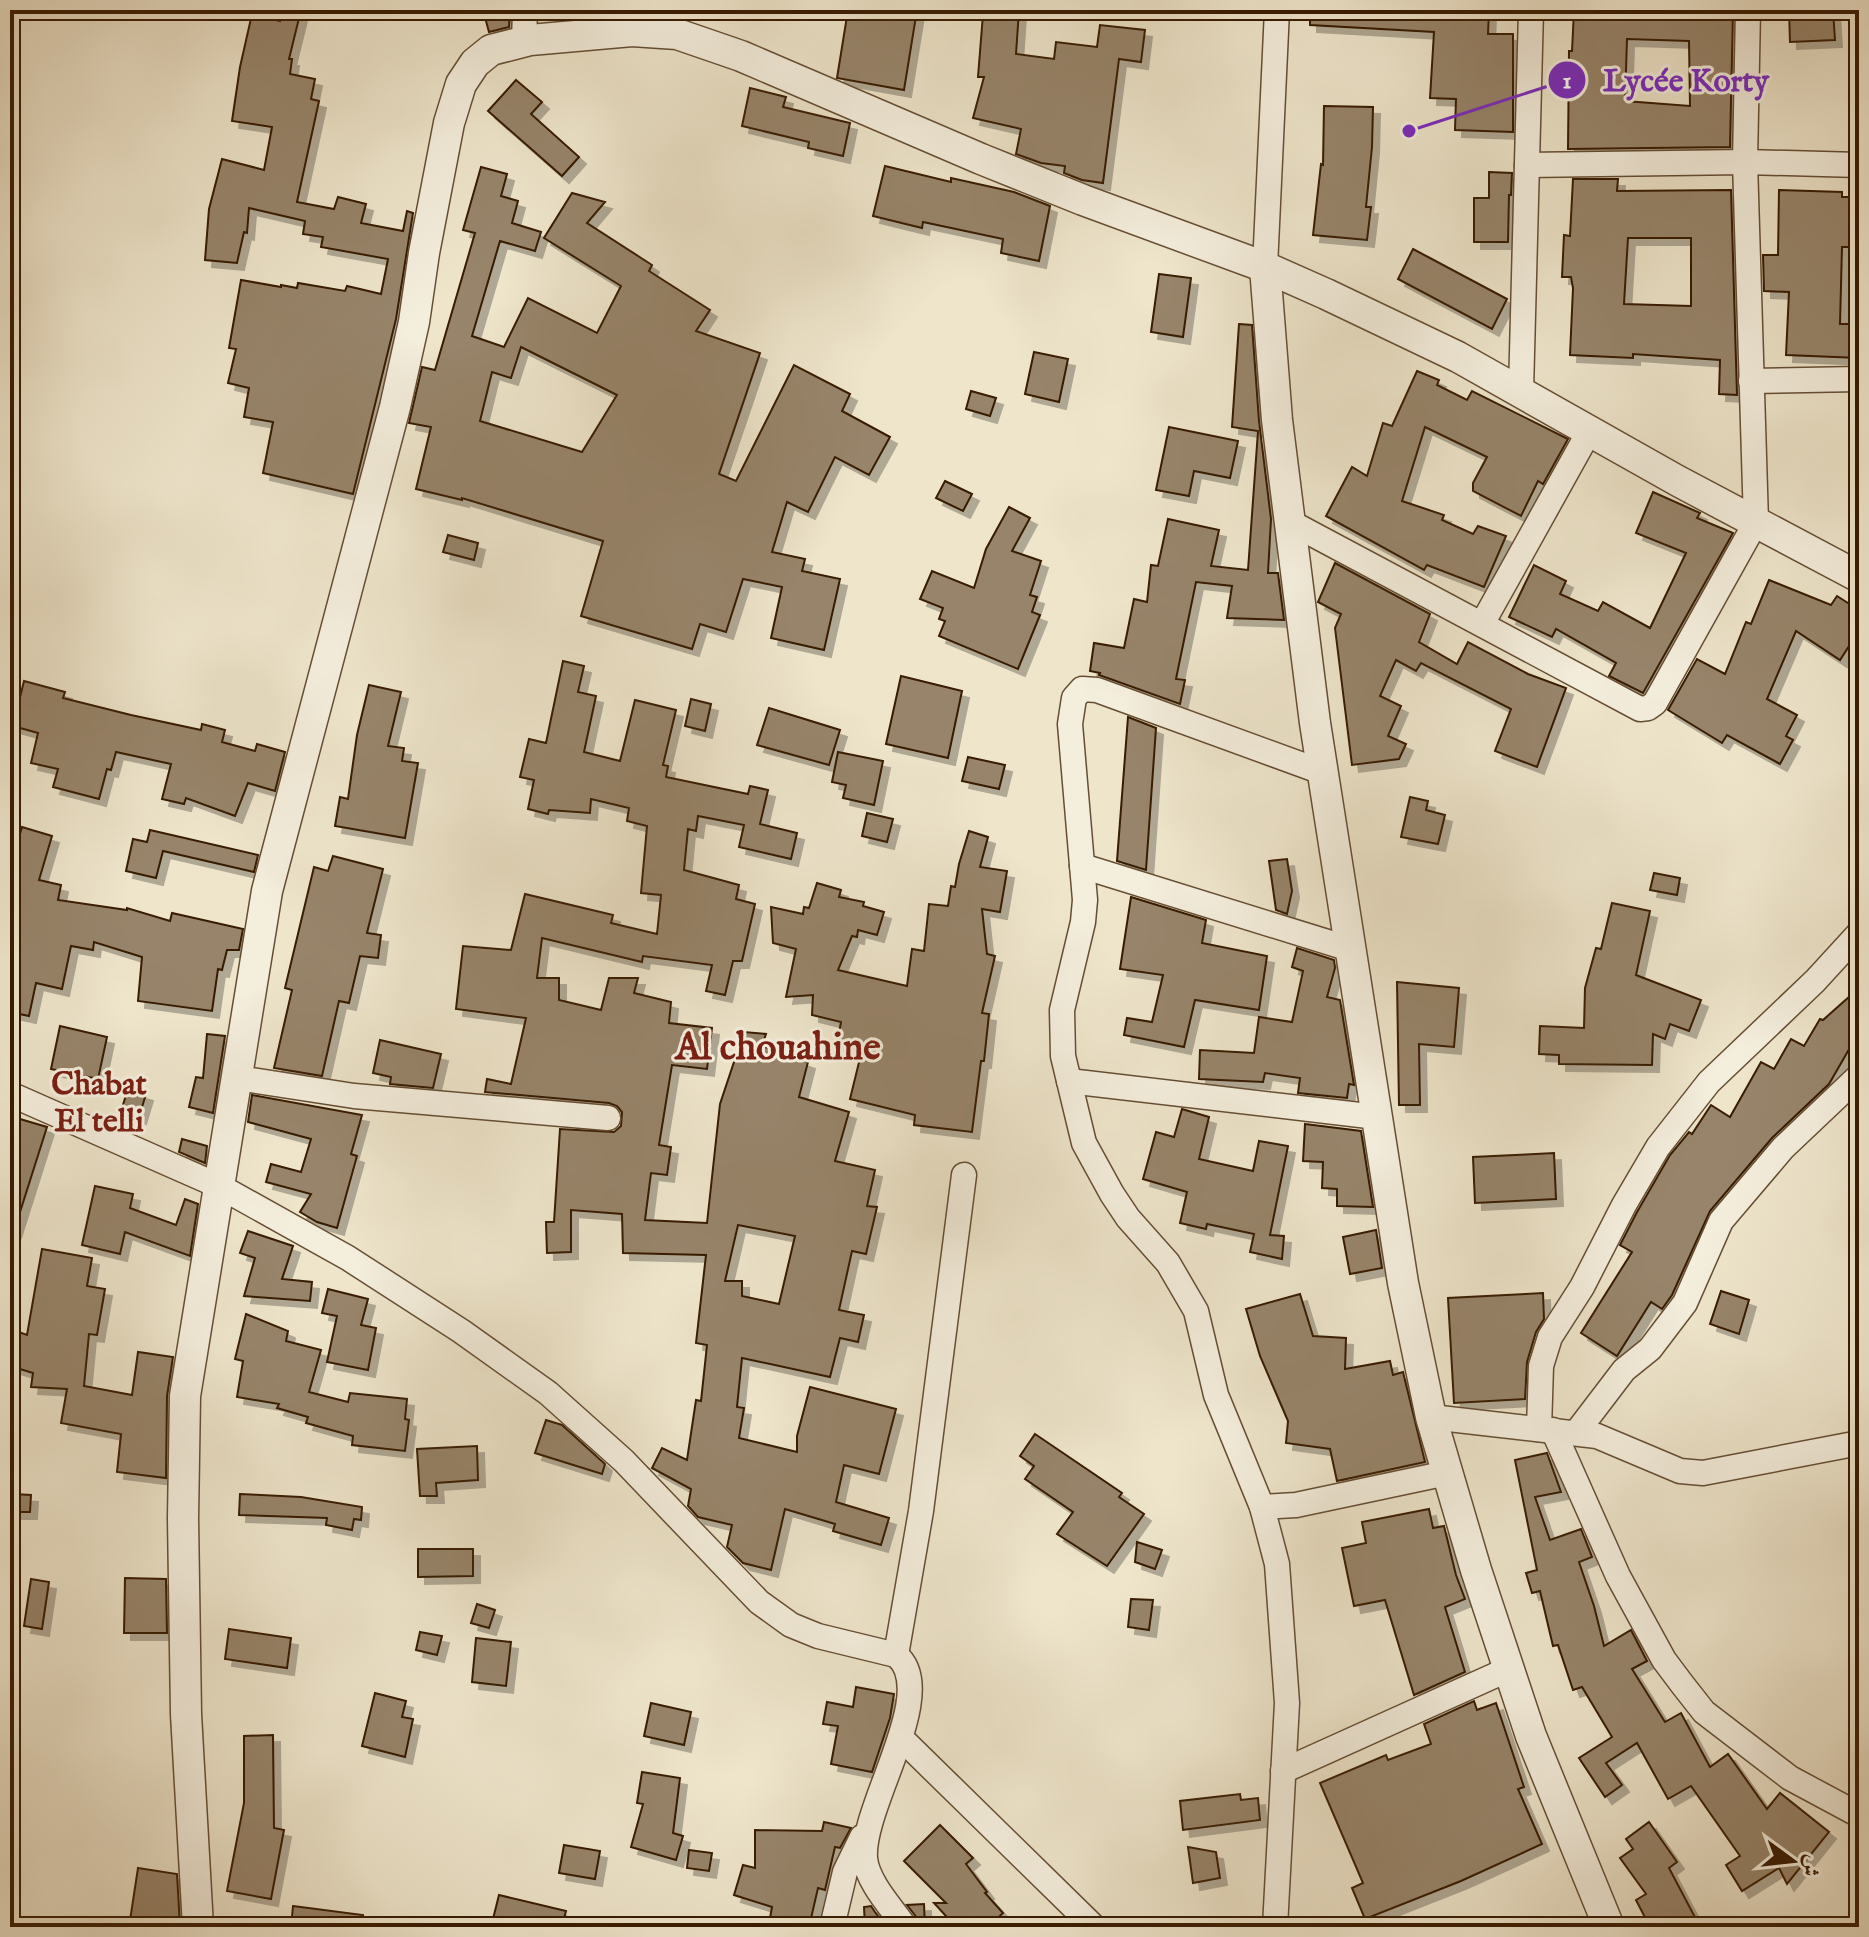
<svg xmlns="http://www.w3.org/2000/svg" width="1869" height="1937" font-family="'IM FELL English',Amiri,serif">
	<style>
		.building { fill: #97846b; stroke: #381b02; stroke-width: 2; fill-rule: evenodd; filter: url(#shadow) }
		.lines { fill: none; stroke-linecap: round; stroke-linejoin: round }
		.minor-casing { stroke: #664e34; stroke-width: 27 }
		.tertiary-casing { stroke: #664e34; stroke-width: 33 }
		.minor { stroke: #f4eedd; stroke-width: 24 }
		.tertiary { stroke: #f4eedd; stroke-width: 30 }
		.labels { text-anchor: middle; stroke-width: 6; stroke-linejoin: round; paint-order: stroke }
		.neighbourhood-label { font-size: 32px; font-weight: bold; fill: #7a1f14; stroke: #f4eedd }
		.district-label { font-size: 38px; font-weight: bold; fill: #7a1f14; stroke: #f4eedd }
		.leader { fill: none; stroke: #7b2cbf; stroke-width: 3 }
		.callout-dot { fill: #7b2cbf; stroke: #f4eedd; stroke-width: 3 }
		.mark-label { font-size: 24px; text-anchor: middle; font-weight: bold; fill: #fff }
		.callout-label { font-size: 32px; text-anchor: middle; font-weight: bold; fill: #7b2cbf; stroke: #f4eedd; stroke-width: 6; stroke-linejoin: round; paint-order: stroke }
	</style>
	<defs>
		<filter id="shadow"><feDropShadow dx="7" dy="7" stdDeviation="0" flood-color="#0004"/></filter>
	</defs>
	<rect width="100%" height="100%" fill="#eee5cb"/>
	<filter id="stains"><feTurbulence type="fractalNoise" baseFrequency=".0025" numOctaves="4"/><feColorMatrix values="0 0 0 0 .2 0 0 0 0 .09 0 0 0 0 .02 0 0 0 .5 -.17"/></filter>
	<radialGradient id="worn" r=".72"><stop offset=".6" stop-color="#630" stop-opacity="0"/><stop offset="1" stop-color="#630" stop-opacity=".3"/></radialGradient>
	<!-- building -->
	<g class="building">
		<polygon points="283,10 301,10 289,59 292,59 290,74 315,79 311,99 319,101 297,202 334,209 338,197 366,204 361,223 403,231 407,211 413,213 396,319 353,494 263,473 273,422 244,417 249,388 228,383 236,349 229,348 241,280 281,287 281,285 297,288 298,283 345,291 347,286 381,294 388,259 321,247 323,237 303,234 305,221 249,208 247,233 244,232 237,263 205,260 209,209 222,159 264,170 272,127 232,121 240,67 252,14 280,21"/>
		<polygon points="483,10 510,10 509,27 489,32"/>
		<polygon points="848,10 917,10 904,90 837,78"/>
		<polygon points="987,10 1019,10 1016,54 1054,59 1056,42 1097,47 1100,25 1145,30 1141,62 1119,59 1103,183 1082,180 1064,173 1065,166 1041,163 1016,154 1021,129 973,118 984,77 978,77 983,14 986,14"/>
		<polygon points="1310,10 1489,10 1488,34 1513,34 1513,132 1455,130 1456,99 1430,98 1434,32 1310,25"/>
		<path d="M 1574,10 L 1733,10 L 1730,147 L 1568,149 L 1569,51 L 1572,51 ZM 1627,39 L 1689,41 L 1690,106 L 1625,101 Z"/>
		<polygon points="1789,10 1833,10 1835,40 1790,42"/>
		<polygon points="516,80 542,102 531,114 579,157 562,176 488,111"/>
		<polygon points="750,88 786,97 783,107 850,123 843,156 808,148 809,142 742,126"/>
		<polygon points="1324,106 1373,107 1372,147 1366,207 1371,207 1367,240 1313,235 1321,164 1323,165"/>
		<polygon points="885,166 951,182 951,178 1014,192 1050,206 1039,261 1001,253 1003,239 923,222 922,228 873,216"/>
		<path d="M 481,167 L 507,174 L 501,196 L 518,201 L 512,223 L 541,232 L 535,251 L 500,241 L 472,336 L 504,347 L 528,298 L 597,333 L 621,286 L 544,238 L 572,193 L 605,202 L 587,223 L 652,265 L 649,271 L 710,310 L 696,331 L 760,353 L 719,474 L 736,481 L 794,365 L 850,394 L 842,411 L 890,437 L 869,475 L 835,457 L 808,512 L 787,502 L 772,552 L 805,559 L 802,571 L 840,579 L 824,650 L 771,638 L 782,587 L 743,579 L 726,632 L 700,624 L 692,649 L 581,616 L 603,541 L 462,498 L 462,500 L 416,489 L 431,427 L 409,423 L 422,367 L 435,370 L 475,233 L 463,230 ZM 521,347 L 617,395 L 582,452 L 480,421 L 492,372 L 511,378 Z"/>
		<polygon points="1489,172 1512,173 1511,195 1509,195 1508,242 1474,242 1474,198 1489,198"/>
		<path d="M 1573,179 L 1618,179 L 1617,191 L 1731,190 L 1737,395 L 1719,394 L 1720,360 L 1633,354 L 1633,358 L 1570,355 L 1573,288 L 1571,277 L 1562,277 L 1564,235 L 1570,236 ZM 1628,238 L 1691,238 L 1691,306 L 1624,304 Z"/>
		<polygon points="1779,190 1842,192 1842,197 1859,197 1859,247 1842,247 1840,324 1859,324 1859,358 1786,355 1789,292 1764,291 1763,255 1778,255"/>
		<polygon points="1413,249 1507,299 1492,329 1398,279"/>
		<polygon points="1159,274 1191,278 1183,337 1151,332"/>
		<polygon points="1239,324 1252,325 1259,421 1271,519 1268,573 1278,573 1284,620 1227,618 1232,586 1196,582 1176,679 1185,680 1180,704 1099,675 1100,673 1090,671 1094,643 1124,648 1134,599 1147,602 1151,565 1158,566 1168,519 1219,530 1211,566 1248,570 1258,431 1232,427"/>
		<polygon points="1034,352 1068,359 1059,402 1025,394"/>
		<polygon points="1417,371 1439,380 1437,385 1467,400 1472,391 1568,439 1543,484 1538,481 1521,516 1473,491 1473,483 1487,457 1425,427 1402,501 1444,515 1442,520 1473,534 1478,526 1506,536 1484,587 1427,565 1424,570 1326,516 1352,467 1367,476 1383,423 1392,426"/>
		<polygon points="971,391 996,398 990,416 966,409"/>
		<polygon points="1169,427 1238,441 1230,478 1194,471 1189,496 1156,490"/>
		<polygon points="945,481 972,494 963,511 936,498"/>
		<polygon points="1653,492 1700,513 1697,518 1733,533 1643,693 1609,676 1616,663 1556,629 1552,637 1509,617 1534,565 1566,581 1560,594 1598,611 1603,602 1650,628 1686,553 1636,533"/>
		<polygon points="1009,507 1030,518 1012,551 1041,561 1030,595 1037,597 1032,612 1040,615 1018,669 939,636 945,621 939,619 943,608 920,599 932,571 974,588 986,549"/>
		<polygon points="448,535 478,543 474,560 443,552"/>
		<polygon points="1335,563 1430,614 1419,642 1457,664 1468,642 1528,674 1566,688 1537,767 1495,751 1511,709 1421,663 1416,671 1396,660 1380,696 1401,706 1388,736 1406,744 1399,759 1352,765 1335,628 1341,614 1318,602"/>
		<polygon points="1769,580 1831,605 1837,596 1859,610 1859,648 1851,643 1840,660 1796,631 1767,699 1797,715 1786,736 1793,740 1780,764 1727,735 1722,743 1668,710 1697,659 1725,674 1746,622 1751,624"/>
		<path d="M 563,661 L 584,666 L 578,692 L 596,696 L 584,752 L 620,761 L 635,700 L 676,710 L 663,765 L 668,766 L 666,777 L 748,794 L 750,786 L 768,790 L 760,824 L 797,833 L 791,859 L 739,847 L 744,825 L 698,816 L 696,831 L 688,829 L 684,870 L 739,885 L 736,899 L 755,904 L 742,961 L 733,961 L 725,995 L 706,991 L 712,965 L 643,956 L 642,962 L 542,938 L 537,978 L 559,978 L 559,1000 L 601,1010 L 609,978 L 638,978 L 634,993 L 671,1002 L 669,1023 L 712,1028 L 707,1069 L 672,1065 L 659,1145 L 671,1147 L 667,1175 L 651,1173 L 645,1220 L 707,1223 L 720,1104 L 744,1032 L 766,1034 L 762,1046 L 808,1062 L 799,1097 L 849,1112 L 835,1161 L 875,1170 L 867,1206 L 877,1207 L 866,1254 L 852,1251 L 839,1310 L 864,1315 L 858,1342 L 840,1338 L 830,1377 L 742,1358 L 737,1407 L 744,1408 L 739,1438 L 797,1452 L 797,1436 L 810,1387 L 896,1409 L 879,1474 L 844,1465 L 836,1502 L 889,1518 L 881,1545 L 833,1531 L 835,1524 L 785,1509 L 771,1570 L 743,1563 L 727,1547 L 732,1525 L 698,1517 L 688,1506 L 691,1489 L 652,1468 L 662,1448 L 687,1460 L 696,1400 L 701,1401 L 707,1345 L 696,1343 L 706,1255 L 623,1253 L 622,1214 L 571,1210 L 571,1252 L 547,1253 L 546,1222 L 554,1222 L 560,1129 L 614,1132 L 621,1126 L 622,1112 L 617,1106 L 609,1103 L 485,1092 L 487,1079 L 511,1084 L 526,1018 L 456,1009 L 463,946 L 511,950 L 525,894 L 613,915 L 611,923 L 657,934 L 661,895 L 641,893 L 647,826 L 627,821 L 629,808 L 591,799 L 590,813 L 549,810 L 548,814 L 528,809 L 534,780 L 520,777 L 529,739 L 546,743 ZM 738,1225 L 795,1236 L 779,1304 L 742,1296 L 742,1281 L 725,1281 Z"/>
		<polygon points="901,676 962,691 948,758 886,744"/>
		<polygon points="24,681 65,692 63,698 131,715 201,730 202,724 225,730 222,742 255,751 257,744 285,752 275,791 248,783 235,816 186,798 184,804 162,799 171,764 116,752 111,770 107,769 99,799 53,787 58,769 31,763 38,733 13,726"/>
		<polygon points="369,685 401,692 388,746 404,748 402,761 418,763 405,838 335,826 340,797 348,799 357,735"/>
		<polygon points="691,699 711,704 705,731 685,726"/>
		<polygon points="769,708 840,730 829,765 757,745"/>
		<polygon points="1128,717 1156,728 1146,870 1117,861"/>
		<polygon points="838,752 883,761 874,805 843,798 846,785 832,782"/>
		<polygon points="968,757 1005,765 999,789 962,781"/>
		<polygon points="1410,797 1428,801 1426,810 1445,815 1438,844 1401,837"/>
		<polygon points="867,813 893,819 887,842 862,836"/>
		<polygon points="22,827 52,836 39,880 61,885 58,900 127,910 127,908 170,921 172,913 243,929 239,950 227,950 222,970 218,969 212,1011 138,1001 142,957 94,942 93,950 71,946 62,989 36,983 29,1016 10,1012 10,994 19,952 10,951 10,868"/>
		<polygon points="150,830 258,855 254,872 163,851 156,878 126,871 133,839 147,842"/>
		<polygon points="969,831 988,837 980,867 1007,871 1000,912 982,909 987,954 995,956 982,1013 989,1014 984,1061 981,1061 972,1132 914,1125 915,1115 850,1099 862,1050 837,1044 841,1022 812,1015 813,995 786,997 796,949 773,943 771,907 803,914 804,907 809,908 817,883 841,890 839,897 864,902 863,906 884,912 877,935 858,930 857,937 852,936 838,970 907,986 912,949 924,951 929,904 948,906 951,886 955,887 959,864"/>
		<polygon points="333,856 383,869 367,933 381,935 378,958 360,956 349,1003 339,1001 322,1076 274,1068 292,990 285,988 314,867 328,871"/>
		<polygon points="1287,859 1292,891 1287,914 1276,910 1269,861"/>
		<polygon points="1654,873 1680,878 1677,895 1650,890"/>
		<polygon points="1131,897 1206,920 1202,943 1267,956 1259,1010 1195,1000 1184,1047 1124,1035 1127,1018 1152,1022 1163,975 1120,969"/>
		<polygon points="1612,903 1650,911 1636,975 1701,1000 1689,1031 1670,1024 1665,1039 1653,1034 1652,1065 1559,1064 1559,1055 1539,1054 1540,1026 1584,1028 1585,988 1596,948 1601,949"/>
		<polygon points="1297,948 1334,960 1335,968 1327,997 1340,1000 1354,1085 1349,1084 1347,1098 1298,1093 1300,1078 1265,1073 1263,1082 1199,1079 1200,1050 1254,1053 1259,1017 1292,1022 1303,971 1292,967"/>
		<polygon points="1397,982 1459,988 1454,1047 1419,1044 1420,1105 1399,1105"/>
		<polygon points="1859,988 1859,1032 1829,1084 1772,1138 1710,1211 1672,1295 1662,1309 1651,1302 1617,1356 1581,1333 1632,1252 1620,1245 1637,1212 1670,1155 1689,1132 1692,1134 1711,1105 1730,1117 1761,1062 1774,1069 1791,1039 1804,1046 1820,1019 1823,1020"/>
		<polygon points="60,1026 107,1037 98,1079 51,1069"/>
		<polygon points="207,1034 225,1036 213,1113 189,1107 196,1077 203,1078"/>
		<polygon points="380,1040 441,1054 433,1088 390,1084 391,1077 373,1073"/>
		<polygon points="128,1089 146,1094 139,1117 121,1111"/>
		<polygon points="252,1095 362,1115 351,1154 357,1156 337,1228 317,1222 300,1212 311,1194 266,1182 271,1164 301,1172 311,1139 248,1122"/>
		<polygon points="1182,1109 1209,1117 1199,1159 1253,1171 1259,1141 1288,1146 1270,1235 1284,1236 1282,1259 1250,1252 1254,1234 1207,1224 1206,1229 1180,1223 1187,1192 1143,1179 1156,1132 1174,1137"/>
		<polygon points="20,1119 47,1127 14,1231 10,1230 10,1153"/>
		<polygon points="1305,1124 1361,1131 1373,1207 1337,1206 1337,1189 1322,1188 1323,1162 1303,1161"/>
		<polygon points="182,1139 207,1146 205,1163 179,1152"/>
		<polygon points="1554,1153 1556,1199 1475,1203 1473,1157"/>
		<polygon points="95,1186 133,1194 130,1208 176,1225 185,1199 198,1204 190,1256 125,1232 120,1254 82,1245"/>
		<polygon points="1376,1230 1382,1268 1350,1274 1343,1237"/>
		<polygon points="248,1231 293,1246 282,1279 312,1282 310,1301 244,1296 255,1258 240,1253"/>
		<polygon points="42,1249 92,1258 87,1286 105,1289 97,1335 89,1334 84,1386 132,1395 138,1352 173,1357 167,1396 166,1478 117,1472 121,1434 61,1423 67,1389 31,1387 33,1373 10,1366 10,1329 27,1335"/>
		<polygon points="328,1289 368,1299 361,1325 376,1328 368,1370 327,1362 337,1316 322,1313"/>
		<polygon points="1721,1291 1749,1300 1739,1334 1710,1324"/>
		<polygon points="1543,1293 1544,1319 1536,1332 1527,1362 1525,1399 1454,1403 1448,1298"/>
		<polygon points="1300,1294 1313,1336 1346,1338 1345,1369 1390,1361 1393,1375 1403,1372 1425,1462 1337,1481 1330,1449 1286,1443 1288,1421 1260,1356 1246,1309"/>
		<polygon points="246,1314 288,1331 286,1341 321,1350 309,1392 348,1402 350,1393 407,1399 405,1419 409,1420 405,1451 352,1445 353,1436 306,1423 308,1417 277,1408 279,1404 237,1397 243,1361 235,1359"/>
		<polygon points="546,1420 562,1425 605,1464 602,1474 535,1453"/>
		<polygon points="1035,1434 1122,1493 1119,1497 1144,1514 1107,1566 1057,1534 1073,1512 1025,1479 1034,1466 1020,1456"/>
		<polygon points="477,1446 478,1480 436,1483 437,1496 420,1496 417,1449"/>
		<polygon points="1547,1453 1561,1492 1535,1497 1550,1540 1581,1529 1592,1557 1579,1562 1594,1606 1604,1646 1631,1630 1647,1661 1632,1669 1665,1722 1681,1713 1710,1767 1728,1754 1767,1809 1780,1793 1829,1832 1787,1884 1779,1868 1742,1891 1726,1865 1740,1856 1691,1786 1668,1799 1637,1743 1606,1763 1622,1785 1605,1797 1579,1758 1612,1737 1582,1687 1573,1690 1558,1645 1553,1646 1540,1591 1532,1593 1526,1573 1537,1570 1515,1460"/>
		<polygon points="13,1494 31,1495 30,1512 12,1512"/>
		<polygon points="240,1494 301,1497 362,1507 361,1520 354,1519 352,1530 326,1525 327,1518 239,1515"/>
		<polygon points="1429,1509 1433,1528 1444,1526 1456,1575 1465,1599 1445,1607 1465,1672 1414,1695 1385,1600 1354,1606 1342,1548 1366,1543 1362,1522"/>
		<polygon points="1137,1542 1162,1550 1155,1569 1135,1562"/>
		<polygon points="418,1549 473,1549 473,1576 418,1577"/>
		<polygon points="125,1578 166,1579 167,1633 124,1633"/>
		<polygon points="31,1579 49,1582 42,1629 24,1626"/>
		<polygon points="1131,1599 1153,1600 1149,1630 1128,1627"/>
		<polygon points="477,1604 495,1610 489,1628 471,1623"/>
		<polygon points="229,1629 291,1638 287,1668 225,1659"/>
		<polygon points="420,1632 442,1636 437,1655 416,1650"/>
		<polygon points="476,1638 511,1642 506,1686 472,1682"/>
		<polygon points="856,1687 894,1694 890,1718 872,1772 831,1764 838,1726 823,1724 827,1702 853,1707"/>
		<polygon points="375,1693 406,1701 402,1717 413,1719 405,1757 362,1746"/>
		<polygon points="1474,1701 1477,1710 1496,1703 1524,1787 1518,1789 1542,1844 1461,1881 1365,1919 1352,1888 1363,1883 1320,1783 1386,1755 1388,1760 1431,1744 1424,1724"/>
		<polygon points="651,1703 691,1712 684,1745 644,1736"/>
		<polygon points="273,1735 274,1828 284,1830 271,1899 227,1891 244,1803 244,1736"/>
		<polygon points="642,1772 680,1778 673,1833 683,1836 676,1860 631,1847 643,1804 637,1803"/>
		<polygon points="1240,1794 1241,1800 1258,1798 1260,1820 1183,1830 1180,1801"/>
		<polygon points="824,1822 851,1828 840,1848 835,1847 825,1890 818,1888 809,1927 770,1918 772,1907 734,1895 743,1865 755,1868 755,1830 822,1831"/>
		<polygon points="1649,1822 1677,1862 1669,1868 1697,1921 1685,1927 1650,1927 1636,1900 1646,1894 1620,1858 1633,1849 1626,1839"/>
		<polygon points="940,1825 973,1858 966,1864 987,1892 985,1893 1003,1913 988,1927 956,1927 934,1903 946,1903 904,1861"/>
		<polygon points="564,1845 600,1851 595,1879 559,1873"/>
		<polygon points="1188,1847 1216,1852 1220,1878 1193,1883"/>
		<polygon points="689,1850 712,1853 709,1871 687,1868"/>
		<polygon points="138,1868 177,1874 180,1927 129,1927"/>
		<polygon points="499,1895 566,1911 562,1927 491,1927"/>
		<polygon points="924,1904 925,1927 920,1927 917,1918 907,1905"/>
		<polygon points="293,1906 363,1915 362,1927 291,1927"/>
		<polygon points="871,1906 875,1912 886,1927 865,1927 864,1907"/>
	</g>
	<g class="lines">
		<defs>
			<g id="minor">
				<polyline points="524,42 525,10"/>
				<polyline points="1527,165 1745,162 1859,165"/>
				<polyline points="1265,267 1277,10"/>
				<polyline points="1751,381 1859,379"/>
				<polyline points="1521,391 1531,10"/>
				<polyline points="1288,521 1640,709 1648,708 1655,703 1756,522 1745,162 1748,10"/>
				<polyline points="1482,624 1590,430"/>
				<polyline points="1082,866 1350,949"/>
				<polyline points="238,1078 354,1096 608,1118"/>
				<polyline points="1069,1081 1377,1117"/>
				<path d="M 10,1094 L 219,1186 L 348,1258 L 461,1331 L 548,1393 L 624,1461 L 759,1602 L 791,1625 L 818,1636 L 896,1655 C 941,1691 861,1806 865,1858 C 867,1882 892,1908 905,1927"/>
				<polyline points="1431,1417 1597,1436 1680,1471 1703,1473 1859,1443"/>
				<polyline points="1539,1429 1541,1366 1550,1337 1582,1287 1624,1205 1658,1147 1709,1082 1815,981 1859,933"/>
				<polyline points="1553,1430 1618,1576 1664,1660 1682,1684 1704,1712 1790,1778 1859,1815"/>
				<polyline points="1576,1433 1624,1370 1650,1349 1685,1303 1721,1221 1783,1148 1859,1076"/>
				<polyline points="1262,1507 1296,1505 1447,1473"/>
				<polyline points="896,1655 921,1511 964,1175"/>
				<polyline points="902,1739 1094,1927"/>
				<polyline points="1283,1771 1509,1669"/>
				<polyline points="832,1927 845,1872 862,1837"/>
				<polyline points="1275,1927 1287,1703 1277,1564 1262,1507 1216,1395 1196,1311 1168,1263 1128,1218 1112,1194 1084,1143 1063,1056 1062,1010 1083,922 1085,900 1070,724 1074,698 1082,689 1097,690 1322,772"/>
			</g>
			<g id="tertiary">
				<polyline points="1265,267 1277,420 1315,723 1403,1283 1431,1417 1476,1570 1531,1736 1609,1927"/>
				<polyline points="198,1927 186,1714 183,1518 185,1396 267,891 395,407 414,322 424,253 449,123 461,84 475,63 491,50 530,40 632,31 677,34 741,56 981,159 1083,200 1265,267 1326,294 1458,357 1678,481 1859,577"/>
			</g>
		</defs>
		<!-- minor casing -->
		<use href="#minor" class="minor-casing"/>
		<!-- tertiary casing -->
		<use href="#tertiary" class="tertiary-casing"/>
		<!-- minor -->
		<use href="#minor" class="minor"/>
		<!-- tertiary -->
		<use href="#tertiary" class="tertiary"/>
	</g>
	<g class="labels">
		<!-- neighbourhood labels -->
		<g class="neighbourhood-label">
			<text x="99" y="1094">Chabat<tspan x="99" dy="37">El telli</tspan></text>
		</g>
		<!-- district labels -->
		<g class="district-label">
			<text x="778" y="1059">Al chouahine</text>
		</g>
	</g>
	<!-- callouts -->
	<path class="leader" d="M1409 131L1567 80"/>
	<g class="callout-dot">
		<circle cx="1409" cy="131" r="8"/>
		<circle cx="1567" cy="80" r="20"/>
	</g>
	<g class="mark-label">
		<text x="1567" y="88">1</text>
	</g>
	<g class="callout-label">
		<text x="1686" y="91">Lycée Korty</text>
	</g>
	<!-- margin -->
	<rect width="1869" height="1937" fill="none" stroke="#eee5cb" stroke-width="40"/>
	<rect x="12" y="12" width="1845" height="1913" fill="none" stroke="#381b02" stroke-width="4"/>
	<rect x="20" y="20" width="1829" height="1897" fill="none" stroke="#381b02" stroke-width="2"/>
	<!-- north arrow -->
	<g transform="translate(1793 1861) rotate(105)" stroke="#f4eedd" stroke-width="6" paint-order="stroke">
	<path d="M0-6L14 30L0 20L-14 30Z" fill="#381b02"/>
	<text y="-12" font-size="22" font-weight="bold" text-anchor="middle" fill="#381b02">ش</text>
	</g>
	<rect width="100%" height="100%" filter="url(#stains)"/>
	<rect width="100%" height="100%" fill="url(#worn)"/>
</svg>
